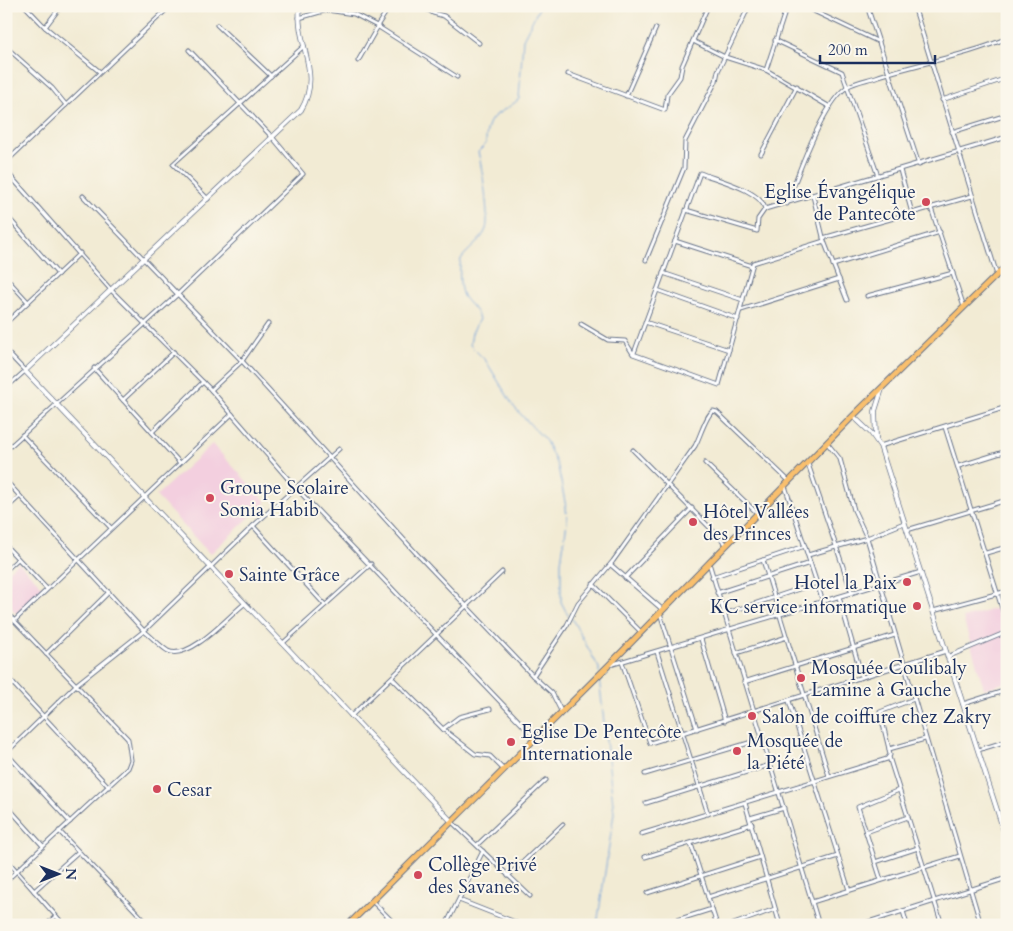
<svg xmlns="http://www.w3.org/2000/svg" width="1013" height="931" font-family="Cardo,serif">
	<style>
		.built { fill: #f3cfdf }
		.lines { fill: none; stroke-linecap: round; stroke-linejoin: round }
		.stream { stroke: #70a1db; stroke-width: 1 }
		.minor-casing { stroke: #667187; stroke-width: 5 }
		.tertiary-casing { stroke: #667187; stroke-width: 5.5 }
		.primary-casing { stroke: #667187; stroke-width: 7 }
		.minor { stroke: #fff; stroke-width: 3 }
		.tertiary { stroke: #fff; stroke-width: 4 }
		.primary { stroke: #f9bf6d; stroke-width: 5 }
		.poi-dot { fill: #d1495b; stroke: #fbf7ec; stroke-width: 2 }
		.labels { text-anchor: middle; stroke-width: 4; stroke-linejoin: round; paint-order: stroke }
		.poi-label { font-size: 19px; fill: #1b2f5e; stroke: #fbf7ec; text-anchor: start }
	</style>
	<rect width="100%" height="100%" fill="#fbf7ec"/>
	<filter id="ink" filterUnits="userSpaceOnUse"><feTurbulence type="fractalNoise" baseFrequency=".02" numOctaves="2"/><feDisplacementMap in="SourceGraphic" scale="10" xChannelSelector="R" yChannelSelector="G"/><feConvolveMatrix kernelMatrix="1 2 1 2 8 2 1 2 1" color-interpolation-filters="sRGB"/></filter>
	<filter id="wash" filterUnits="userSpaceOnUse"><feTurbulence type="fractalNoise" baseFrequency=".0096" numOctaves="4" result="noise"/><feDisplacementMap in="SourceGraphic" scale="20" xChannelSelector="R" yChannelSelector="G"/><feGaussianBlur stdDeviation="1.12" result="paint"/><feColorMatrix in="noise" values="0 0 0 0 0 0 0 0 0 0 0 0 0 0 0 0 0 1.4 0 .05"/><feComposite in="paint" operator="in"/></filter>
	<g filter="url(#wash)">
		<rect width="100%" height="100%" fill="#f2ebd4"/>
		<!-- built -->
		<g class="built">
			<polygon points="212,444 266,502 210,554 156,496"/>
			<polygon points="18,562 44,588 17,614 6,603 6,573"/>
			<polygon points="1007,595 1007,682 984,689 963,618 1005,606 1002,596"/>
		</g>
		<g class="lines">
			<!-- stream -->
			<g class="stream">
				<path d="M 540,6 L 523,39 L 519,99 C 499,117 486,111 486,144 L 478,152 C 482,166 490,218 486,229 C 481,242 468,249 461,259 C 459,269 459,287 463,296 C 469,305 476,308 479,319 L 472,333 L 470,345 L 486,361 L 514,407 L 546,441 L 558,467 L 566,507 L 567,522 L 561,562 L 561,602 L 569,617"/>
				<polyline points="572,619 599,668 599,673"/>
				<polyline points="597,925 614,813 599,677"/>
			</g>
		</g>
	</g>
	<g filter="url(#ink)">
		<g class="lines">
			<defs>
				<g id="minor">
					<polyline points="25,6 45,27 100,72"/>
					<polyline points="422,6 433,13 444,16 479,43"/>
					<polyline points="803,6 879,42"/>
					<polyline points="914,6 997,275"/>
					<polyline points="869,12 919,165"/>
					<polyline points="299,18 327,10 354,14 377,26 457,77"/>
					<polyline points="217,25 271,76"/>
					<polyline points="377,26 390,6"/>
					<polyline points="45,27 61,6"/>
					<polyline points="775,40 842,72 878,176"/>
					<polyline points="693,41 725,57 766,70 830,107"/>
					<polyline points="6,47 52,88 66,105"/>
					<polyline points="358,61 378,26"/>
					<polyline points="766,70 787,6"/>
					<polyline points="568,74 665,110 667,95 680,77 682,66 708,6"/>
					<polyline points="626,96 656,28"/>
					<polyline points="942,100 1007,78"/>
					<polyline points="952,132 1007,115"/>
					<polyline points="761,154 797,86"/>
					<polyline points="6,162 166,10"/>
					<polyline points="900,170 912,213"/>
					<polyline points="6,171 111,290 211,390 296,488 535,738"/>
					<polyline points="83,196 242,361 416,553 533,676 552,693 561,711"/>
					<polyline points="813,196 824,241 847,300"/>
					<polyline points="208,199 173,164 304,46"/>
					<path d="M 787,204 C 797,176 823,103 847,87 C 854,82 867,80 876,77 C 918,63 967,56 1007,38"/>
					<polyline points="931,208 964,307"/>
					<polyline points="686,210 757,231 758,219 765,209 1007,137"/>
					<polyline points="6,215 58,274"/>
					<polyline points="823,238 972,196"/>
					<polyline points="675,241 752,266"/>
					<polyline points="646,260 684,168 685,141 716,81 718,71 749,6"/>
					<polyline points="833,265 940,232"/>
					<polyline points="663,273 743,300"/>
					<polyline points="6,278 28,302"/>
					<polyline points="657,290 738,319"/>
					<polyline points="867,296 953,273"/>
					<polyline points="741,310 839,279"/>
					<polyline points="645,322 729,350"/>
					<polyline points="6,323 80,253"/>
					<polyline points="581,324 608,340 625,341 633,354 719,385 753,263 824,241"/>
					<polyline points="6,351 25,371 6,388"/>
					<path d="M 634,353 L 700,173 C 717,180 761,190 765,209"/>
					<polyline points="94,368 180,463"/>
					<polyline points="211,390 242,361 268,324"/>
					<polyline points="123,400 174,352"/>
					<polyline points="945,427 1007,624"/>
					<polyline points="152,432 203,382"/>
					<polyline points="22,435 111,528"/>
					<polyline points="827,443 840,459 854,510 867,538 981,925"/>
					<polyline points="880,446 1007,407"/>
					<polyline points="6,450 177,295 303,174 273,138 189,50"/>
					<polyline points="633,450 727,545"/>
					<polyline points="705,463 758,514"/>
					<polyline points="808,464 852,593"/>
					<polyline points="959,466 1007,451"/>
					<path d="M 6,481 L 144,631 C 152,637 160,646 168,651 C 189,661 228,617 244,604"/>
					<polyline points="785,486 823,602"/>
					<polyline points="6,509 20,496"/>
					<polyline points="253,526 325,605"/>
					<polyline points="907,530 1007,500"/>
					<polyline points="6,546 47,589"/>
					<polyline points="986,553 1007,547"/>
					<polyline points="808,555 867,538 904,523"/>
					<polyline points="763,560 829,776"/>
					<polyline points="709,563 819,925"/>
					<polyline points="611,565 663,610"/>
					<polyline points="6,570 18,559"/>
					<polyline points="712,577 805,546"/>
					<polyline points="625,578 692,508"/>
					<polyline points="593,584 641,632"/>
					<polyline points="717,593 810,563"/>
					<polyline points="839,597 862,677"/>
					<polyline points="933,611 1007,591"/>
					<polyline points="6,612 128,739 131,760 128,768 6,881"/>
					<polyline points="660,613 697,729"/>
					<polyline points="724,614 817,583"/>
					<polyline points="14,621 232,414"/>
					<polyline points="701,639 725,721"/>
					<polyline points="283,643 371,564"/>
					<polyline points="657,652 708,814"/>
					<polyline points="736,653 787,637"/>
					<polyline points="46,654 109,592"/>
					<polyline points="947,657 1007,632"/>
					<polyline points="622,662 650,743 946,651"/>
					<polyline points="610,665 921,572"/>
					<polyline points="6,676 109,787"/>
					<path d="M 533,676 L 567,625 L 578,603 L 613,561 L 695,446 C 700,437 706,415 713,411 L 717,412 L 789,481"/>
					<polyline points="392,678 443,729 475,754 490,756 504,770"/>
					<polyline points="744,682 895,635"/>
					<polyline points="6,690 13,683"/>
					<polyline points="789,701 849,890"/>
					<polyline points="963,704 1007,690"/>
					<polyline points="351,716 502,572"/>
					<polyline points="443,729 459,717 490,709"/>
					<polyline points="889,749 880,712 914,699"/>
					<polyline points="978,750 1007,741"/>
					<polyline points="6,753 77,684 144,631 253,526 339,449"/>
					<polyline points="6,753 70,822"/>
					<polyline points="889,757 942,925"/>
					<polyline points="645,774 762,739"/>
					<polyline points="646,803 770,765"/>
					<polyline points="745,803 780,925"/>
					<polyline points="6,805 43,846"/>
					<polyline points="750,818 784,808"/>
					<polyline points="452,822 530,896"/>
					<polyline points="59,831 149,925"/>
					<polyline points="866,832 908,817"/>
					<polyline points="641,834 887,759 890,755 889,749 925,739"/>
					<polyline points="691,844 717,925"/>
					<polyline points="477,845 546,780"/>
					<polyline points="645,857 752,824"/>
					<polyline points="6,859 64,925"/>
					<polyline points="875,862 918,848"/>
					<polyline points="508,876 563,824"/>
					<polyline points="881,880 858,807 899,790"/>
					<polyline points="34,891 78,852"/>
					<polyline points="647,893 760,857"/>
					<polyline points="708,897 838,856"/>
					<polyline points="459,900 515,922"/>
					<polyline points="812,902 960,856"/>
					<polyline points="374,903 396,925"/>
					<polyline points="903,911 907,925"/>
					<polyline points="46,925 56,916"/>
					<polyline points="446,925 483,851"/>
					<polyline points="661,925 712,909"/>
					<polyline points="731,925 775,909"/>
					<polyline points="859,925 1007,878"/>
				</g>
				<g id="tertiary">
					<path d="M 300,6 C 295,44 323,73 301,110 L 25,371 L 452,822"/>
					<polyline points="853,416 871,433 880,446 1007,841"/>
					<polyline points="876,438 875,411 882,389"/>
				</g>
				<polyline id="primary" points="348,925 609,665 853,416 1007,265"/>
			</defs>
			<!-- minor casing -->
			<use href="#minor" class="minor-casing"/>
			<!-- tertiary casing -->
			<use href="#tertiary" class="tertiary-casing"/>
			<!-- primary casing -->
			<use href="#primary" class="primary-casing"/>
			<!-- minor -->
			<use href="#minor" class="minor"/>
			<!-- tertiary -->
			<use href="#tertiary" class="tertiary"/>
			<!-- primary -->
			<use href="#primary" class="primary"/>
		</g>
	</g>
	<!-- markers -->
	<g class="poi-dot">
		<circle cx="926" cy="202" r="5"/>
		<circle cx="210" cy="498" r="5"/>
		<circle cx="693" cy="522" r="5"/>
		<circle cx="229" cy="574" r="5"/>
		<circle cx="907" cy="582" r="5"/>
		<circle cx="917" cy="606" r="5"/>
		<circle cx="801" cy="678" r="5"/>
		<circle cx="752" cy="716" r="5"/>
		<circle cx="511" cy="742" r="5"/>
		<circle cx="737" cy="751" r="5"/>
		<circle cx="157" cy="789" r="5"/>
		<circle cx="418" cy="875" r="5"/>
	</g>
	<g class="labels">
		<!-- poi labels -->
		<g class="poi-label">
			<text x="916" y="198" text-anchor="end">Eglise Évangélique<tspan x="916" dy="22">de Pantecôte</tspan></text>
			<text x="220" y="494">Groupe Scolaire<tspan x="220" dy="22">Sonia Habib</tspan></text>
			<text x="703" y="518">Hôtel Vallées<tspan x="703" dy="22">des Princes</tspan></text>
			<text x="239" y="581">Sainte Grâce</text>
			<text x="897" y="589" text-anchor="end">Hotel la Paix</text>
			<text x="907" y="613" text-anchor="end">KC service informatique</text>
			<text x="811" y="674">Mosquée Coulibaly<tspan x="811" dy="22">Lamine à Gauche</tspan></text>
			<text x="762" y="723">Salon de coiffure chez Zakry</text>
			<text x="521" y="738">Eglise De Pentecôte<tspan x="521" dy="22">Internationale</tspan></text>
			<text x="747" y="747">Mosquée de<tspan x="747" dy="22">la Piété</tspan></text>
			<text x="167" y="796">Cesar</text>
			<text x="428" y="871">Collège Privé<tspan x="428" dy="22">des Savanes</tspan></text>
		</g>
	</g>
	<!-- margin -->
	<rect width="1013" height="931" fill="none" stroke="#fbf7ec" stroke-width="25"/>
	<!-- north arrow -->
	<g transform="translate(58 874) rotate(90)" stroke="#fbf7ec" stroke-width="4" paint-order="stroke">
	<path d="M0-4L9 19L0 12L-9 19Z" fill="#1b2f5e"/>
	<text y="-8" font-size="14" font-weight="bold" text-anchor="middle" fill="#1b2f5e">N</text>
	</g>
	<!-- scale -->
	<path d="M820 55v8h115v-8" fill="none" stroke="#1b2f5e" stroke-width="2.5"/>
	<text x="828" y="55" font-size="15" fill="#1b2f5e" stroke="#fbf7ec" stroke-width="4" paint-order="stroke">200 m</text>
</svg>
